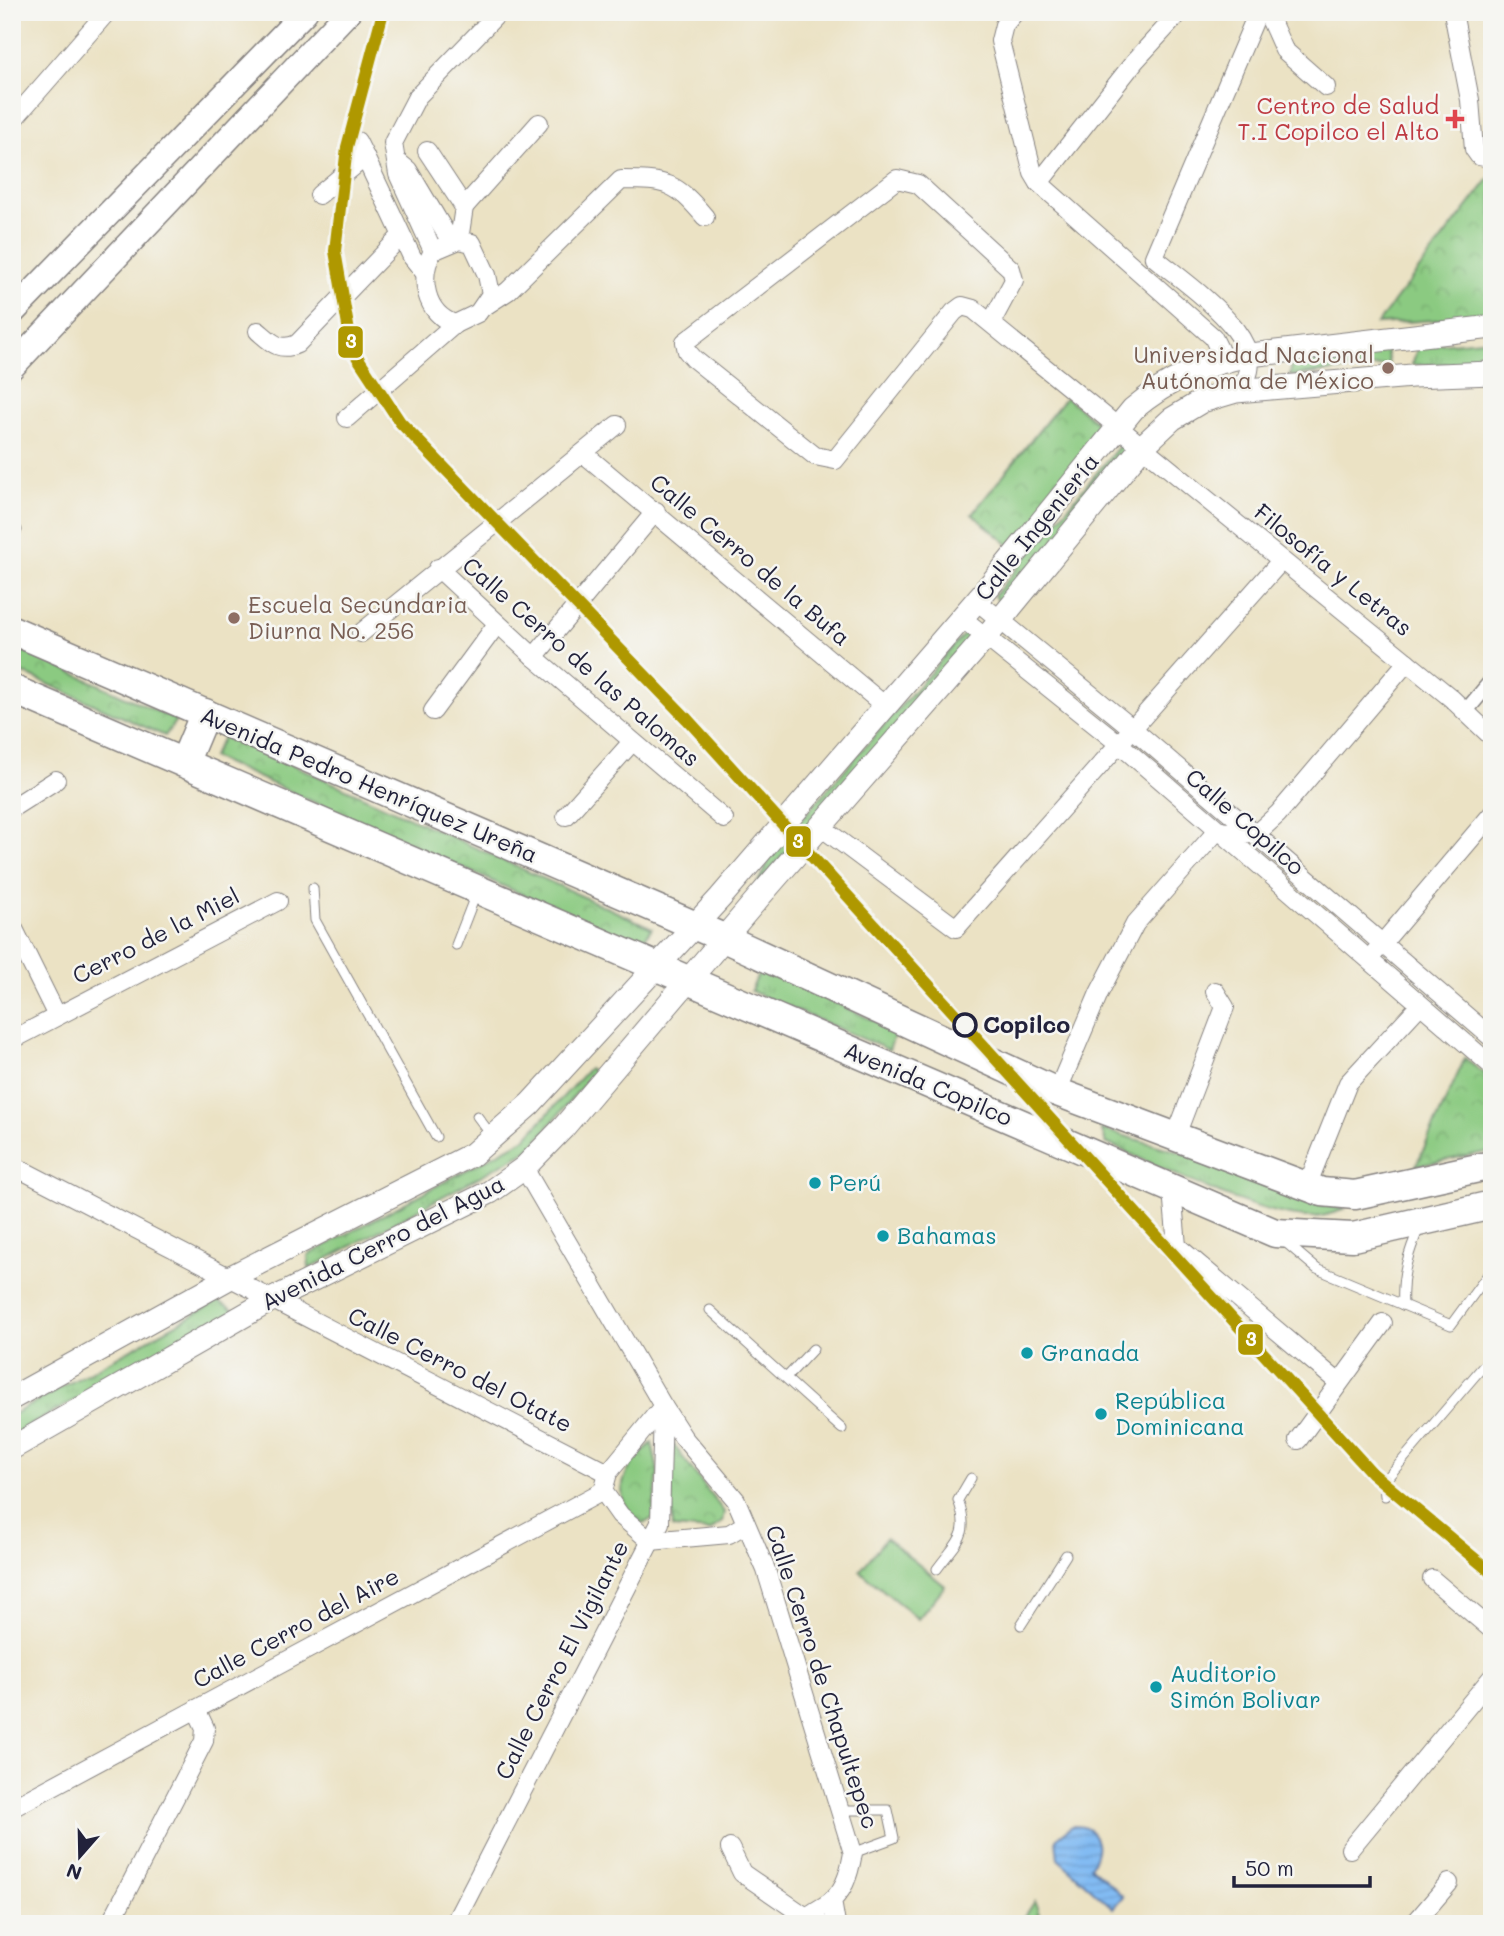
<svg xmlns="http://www.w3.org/2000/svg" width="1504" height="1936" font-family="Mali,sans-serif">
	<style>
		.grass { fill: url(#grass-tufts); stroke: #56765e; stroke-width: 2 }
		.park { fill: url(#park-crowns); stroke: #56765e; stroke-width: 2 }
		.garden { fill: #8bca81; stroke: #56765e; stroke-width: 2 }
		.water { fill: url(#water-rules); stroke: #526e97; stroke-width: 2 }
		.lines { fill: none; stroke-linecap: round; stroke-linejoin: round }
		.service-casing { stroke: #868280; stroke-width: 11 }
		.pedestrian-casing { stroke: #868280; stroke-width: 17 }
		.minor-casing { stroke: #868280; stroke-width: 20 }
		.tertiary-casing { stroke: #868280; stroke-width: 25 }
		.secondary-casing { stroke: #868280; stroke-width: 27 }
		.primary-casing { stroke: #868280; stroke-width: 31 }
		.service { stroke: #fff; stroke-width: 9 }
		.pedestrian { stroke: #fff; stroke-width: 14 }
		.minor { stroke: #fff; stroke-width: 18 }
		.tertiary { stroke: #fff; stroke-width: 23 }
		.secondary { stroke: #fff; stroke-width: 24 }
		.primary { stroke: #fff; stroke-width: 28 }
		.metro-1-casing { stroke: #f6f6f2; stroke-width: 18 }
		.metro-1 { stroke: #af9800; stroke-width: 12 }
		.health-dot { fill: #e0444e; stroke: #f6f6f2; stroke-width: 2.5 }
		.education-dot { fill: #8d6e63; stroke: #f6f6f2; stroke-width: 2.5 }
		.stop-dot { fill: #f6f6f2; stroke: #22223b; stroke-width: 3.5 }
		.culture-dot { fill: #0f9aa8; stroke: #f6f6f2; stroke-width: 2.5 }
		.labels { text-anchor: middle; stroke-width: 5; stroke-linejoin: round; paint-order: stroke }
		.health-label { font-size: 23px; fill: #be3a42; stroke: #f6f6f2; text-anchor: end }
		.education-label { font-size: 23px; fill: #785e54; stroke: #f6f6f2; text-anchor: end }
		.street-label { font-size: 23px; fill: #22223b; stroke: #f6f6f2 }
		.stop-label { font-size: 23px; font-weight: bold; fill: #22223b; stroke: #f6f6f2; text-anchor: start }
		.culture-label { font-size: 23px; fill: #0d838f; stroke: #f6f6f2; text-anchor: start }
		.line-badge { stroke: #f6f6f2; stroke-width: 2.5 }
		.badge-label { font-size: 19px; text-anchor: middle; font-weight: bold; fill: #fff }
	</style>
	<defs>
		<pattern id="grass-tufts" width="24" height="20" patternUnits="userSpaceOnUse" patternTransform="scale(1.75)"><rect width="24" height="20" fill="#8bca81"/><path d="M3 7l-1-3M5 7V3M7 7l1-3M15 17l-1-3M17 17v-4M19 17l1-3" fill="none" stroke="#78ad70"/></pattern>
		<pattern id="park-crowns" width="20" height="18" patternUnits="userSpaceOnUse" patternTransform="scale(1.75)"><rect width="20" height="18" fill="#8bca81"/><path d="M2 6a3 3 0 1 1 6 0M12 15a3 3 0 1 1 6 0" fill="none" stroke="#78ad70"/></pattern>
		<pattern id="water-rules" width="6" height="5" patternUnits="userSpaceOnUse" patternTransform="scale(1.75)"><rect width="6" height="5" fill="#82bbf3"/><path d="M0 2.5h6" fill="none" stroke="#70a0d1"/></pattern>
	</defs>
	<rect width="100%" height="100%" fill="#f6f6f2"/>
	<filter id="ink" filterUnits="userSpaceOnUse"><feTurbulence type="fractalNoise" baseFrequency=".0143" numOctaves="2"/><feDisplacementMap in="SourceGraphic" scale="14" xChannelSelector="R" yChannelSelector="G"/><feConvolveMatrix kernelMatrix="1 2 1 2 8 2 1 2 1" color-interpolation-filters="sRGB"/></filter>
	<filter id="wash" filterUnits="userSpaceOnUse"><feTurbulence type="fractalNoise" baseFrequency=".00686" numOctaves="4" result="noise"/><feDisplacementMap in="SourceGraphic" scale="28" xChannelSelector="R" yChannelSelector="G"/><feGaussianBlur stdDeviation="1.57" result="paint"/><feColorMatrix in="noise" values="0 0 0 0 0 0 0 0 0 0 0 0 0 0 0 0 0 1.4 0 .05"/><feComposite in="paint" operator="in"/></filter>
	<g filter="url(#wash)">
		<rect width="100%" height="100%" fill="#ebe2c4"/>
		<!-- grass -->
		<g class="grass">
			<polygon points="1492,339 1492,362 1412,365 1418,346"/>
			<polygon points="1386,347 1389,365 1290,376 1292,360"/>
			<polygon points="1120,445 1129,454 1002,606 994,596"/>
			<polygon points="965,633 974,639 756,886 775,849"/>
			<polygon points="761,968 896,1031 889,1050 751,991"/>
			<polygon points="589,1068 594,1072 530,1149 309,1269 308,1255 526,1138"/>
			<path d="M 1101,1129 L 1196,1157 L 1303,1202 L 1346,1209 C 1336,1212 1325,1216 1315,1217 C 1263,1220 1157,1165 1106,1143 Z"/>
			<polygon points="218,1301 235,1311 12,1435 12,1415"/>
		</g>
		<!-- park -->
		<g class="park">
			<polygon points="1492,175 1492,316 1377,324"/>
			<polygon points="1066,397 1108,432 1013,548 972,514"/>
			<polygon points="12,645 176,720 165,736 12,668"/>
			<polygon points="225,734 652,928 639,946 212,757"/>
			<polygon points="1465,1058 1492,1081 1492,1151 1416,1166"/>
			<polygon points="669,1439 724,1512 722,1522 710,1531 673,1528"/>
			<path d="M 652,1443 L 658,1471 L 653,1518 L 643,1524 C 606,1500 624,1467 652,1443 Z"/>
			<polygon points="1035,1901 1042,1924 1020,1924"/>
		</g>
		<!-- garden -->
		<polygon class="garden" points="886,1538 945,1586 918,1619 860,1571"/>
		<!-- water -->
		<path class="water" d="M 1072,1826 C 1098,1825 1104,1848 1090,1866 L 1123,1896 L 1113,1908 L 1058,1859 L 1056,1839 Z"/>
	</g>
	<g filter="url(#ink)">
		<g class="lines">
			<defs>
				<g id="service">
					<polyline points="12,535 17,530"/>
					<polyline points="313,888 315,920 436,1137"/>
					<polyline points="456,945 477,891"/>
					<polyline points="477,1116 492,1136"/>
					<polyline points="1284,1241 1317,1269 1451,1325 1492,1269"/>
					<path d="M 1403,1305 C 1401,1276 1408,1253 1420,1226"/>
					<polyline points="710,1310 842,1429"/>
					<polyline points="786,1378 813,1349"/>
					<polyline points="1385,1496 1384,1486 1388,1477 1492,1356"/>
					<path d="M 937,1569 C 958,1540 971,1536 958,1500 L 971,1478"/>
					<polyline points="1021,1625 1066,1555"/>
					<polyline points="840,1810 888,1810 894,1838 853,1853"/>
				</g>
				<polyline id="pedestrian" points="1466,711 1492,680"/>
				<g id="minor">
					<polyline points="1015,12 1004,25 1000,41 1033,173 1039,183 1213,337 1219,349 1212,362"/>
					<polyline points="1267,12 1284,50 1326,87"/>
					<polyline points="1453,12 1470,100 1474,149 1479,156 1485,157 1492,152"/>
					<polyline points="12,121 107,12"/>
					<polyline points="357,141 365,157"/>
					<polyline points="427,151 464,207 459,240"/>
					<polyline points="397,161 408,170 451,242"/>
					<polyline points="1039,183 1135,61 1180,12"/>
					<polyline points="319,195 365,157 412,257 424,272"/>
					<polyline points="464,207 539,123"/>
					<path d="M 459,240 L 472,243 L 487,275 L 491,294 L 478,313 L 455,324 C 425,314 418,277 433,251 Z"/>
					<polyline points="433,251 398,174 393,143 417,97 499,12"/>
					<path d="M 485,306 L 508,291 L 621,180 C 668,180 675,182 705,217"/>
					<polyline points="991,323 1014,280 1011,269 918,184 897,179 685,342 687,351 694,359 815,456 835,460 954,312 962,306 973,309 1451,698 1492,737"/>
					<path d="M 258,331 C 271,342 279,352 297,344 L 401,236"/>
					<path d="M 1236,391 C 1286,348 1185,284 1154,257 L 1258,12"/>
					<polyline points="347,418 455,324"/>
					<polyline points="583,453 885,706"/>
					<polyline points="438,568 534,657 724,819"/>
					<polyline points="977,601 1133,729 1492,1038"/>
					<polyline points="962,618 1118,743 1492,1066"/>
					<polyline points="361,633 617,425"/>
					<polyline points="534,657 656,511"/>
					<polyline points="433,711 497,624"/>
					<polyline points="12,808 56,780"/>
					<polyline points="566,816 632,742"/>
					<polyline points="821,827 956,928 1281,561"/>
					<polyline points="12,925 57,1016"/>
					<polyline points="1375,952 1492,814"/>
					<polyline points="12,1040 278,901"/>
					<polyline points="1057,1092 1099,993 1135,924 1217,831 1256,834 1278,814 1407,662"/>
					<polyline points="1175,1138 1225,1007 1215,991"/>
					<polyline points="12,1165 608,1473"/>
					<path d="M 524,1168 L 663,1406 L 683,1437 L 736,1500 L 766,1570 L 853,1853 C 849,1875 844,1894 824,1906 C 816,1911 807,1915 802,1924"/>
					<polyline points="1307,1186 1348,1083 1420,1005"/>
					<polyline points="1172,1190 1177,1246 1339,1383"/>
					<polyline points="663,1406 608,1473 603,1491 620,1515 650,1541 729,1534 746,1524"/>
					<polyline points="1298,1440 1383,1323"/>
					<polyline points="1432,1579 1492,1630"/>
					<polyline points="12,1808 603,1491"/>
					<polyline points="730,1848 742,1873 806,1917 821,1924"/>
					<polyline points="1350,1849 1492,1677"/>
					<polyline points="832,1901 836,1924"/>
					<polyline points="110,1924 204,1741 205,1728 196,1709"/>
					<polyline points="454,1924 660,1523 663,1407"/>
					<polyline points="1414,1924 1449,1883"/>
				</g>
				<g id="tertiary">
					<path d="M 12,1398 L 229,1278 L 473,1154 L 530,1104 L 720,898 L 990,585 L 1133,409 C 1170,378 1204,364 1250,355 L 1492,327"/>
					<polyline points="12,1448 271,1300 490,1192 524,1168 563,1128 759,897 986,637 1143,446 1172,419 1202,401 1236,391 1412,376 1492,373"/>
				</g>
				<g id="secondary">
					<polyline points="12,313 305,12"/>
					<polyline points="12,367 348,12"/>
				</g>
				<g id="primary">
					<polyline points="12,630 726,939 1057,1092 1322,1192 1355,1195 1492,1165"/>
					<polyline points="12,689 1275,1233 1353,1237 1492,1205"/>
					<polyline points="184,763 205,713"/>
				</g>
			</defs>
			<!-- service casing -->
			<use href="#service" class="service-casing"/>
			<!-- pedestrian casing -->
			<use href="#pedestrian" class="pedestrian-casing"/>
			<!-- minor casing -->
			<use href="#minor" class="minor-casing"/>
			<!-- tertiary casing -->
			<use href="#tertiary" class="tertiary-casing"/>
			<!-- secondary casing -->
			<use href="#secondary" class="secondary-casing"/>
			<!-- primary casing -->
			<use href="#primary" class="primary-casing"/>
			<!-- service -->
			<use href="#service" class="service"/>
			<!-- pedestrian -->
			<use href="#pedestrian" class="pedestrian"/>
			<!-- minor -->
			<use href="#minor" class="minor"/>
			<!-- tertiary -->
			<use href="#tertiary" class="tertiary"/>
			<!-- secondary -->
			<use href="#secondary" class="secondary"/>
			<!-- primary -->
			<use href="#primary" class="primary"/>
			<defs>
				<polyline id="metro-1" points="383,12 347,147 335,251 352,349 400,422 687,719 1372,1473 1492,1573"/>
			</defs>
			<!-- metro-1 casing -->
			<use href="#metro-1" class="metro-1-casing"/>
			<!-- metro-1 -->
			<use href="#metro-1" class="metro-1"/>
		</g>
	</g>
	<!-- markers -->
	<path class="health-dot" d="M1451.5 108.5h7v7h7v7h-7v7h-7v-7h-7v-7h7z"/>
	<g class="education-dot">
		<circle cx="1388" cy="368" r="7"/>
		<circle cx="234" cy="618" r="7"/>
	</g>
	<circle class="stop-dot" cx="965" cy="1025" r="11"/>
	<g class="culture-dot">
		<circle cx="815" cy="1183" r="7"/>
		<circle cx="883" cy="1236" r="7"/>
		<circle cx="1027" cy="1353" r="7"/>
		<circle cx="1101" cy="1414" r="7"/>
		<circle cx="1156" cy="1687" r="7"/>
	</g>
	<g class="labels">
		<!-- health labels -->
		<g class="health-label">
			<text x="1439" y="114">Centro de Salud<tspan x="1439" dy="26">T.I Copilco el Alto</tspan></text>
		</g>
		<!-- education labels -->
		<g class="education-label">
			<text x="1374" y="363">Universidad Nacional<tspan x="1374" dy="26">Autónoma de México</tspan></text>
			<text x="248" y="613" text-anchor="start">Escuela Secundaria<tspan x="248" dy="26">Diurna No. 256</tspan></text>
		</g>
		<!-- street labels -->
		<g class="street-label">
			<text transform="translate(1037 527) rotate(-51)" y="8">Calle Ingeniería</text>
			<text transform="translate(750 560) rotate(40)" y="8">Calle Cerro de la Bufa</text>
			<text transform="translate(1333 570) rotate(39)" y="8">Filosofía y Letras</text>
			<text transform="translate(581 662) rotate(41)" y="8">Calle Cerro de las Palomas</text>
			<text transform="translate(369 785) rotate(23)" y="8">Avenida Pedro Henríquez Ureña</text>
			<text transform="translate(1245 822) rotate(41)" y="8">Calle Copilco</text>
			<text transform="translate(156 936) rotate(-27)" y="8">Cerro de la Miel</text>
			<text transform="translate(928 1084) rotate(23)" y="8">Avenida Copilco</text>
			<text transform="translate(383 1243) rotate(-27)" y="8">Avenida Cerro del Agua</text>
			<text transform="translate(460 1370) rotate(27)" y="8">Calle Cerro del Otate</text>
			<text transform="translate(296 1628) rotate(-28)" y="8">Calle Cerro del Aire</text>
			<text transform="translate(562 1660) rotate(-63)" y="8">Calle Cerro El Vigilante</text>
			<text transform="translate(822 1677) rotate(72)" y="8">Calle Cerro de Chapultepec</text>
		</g>
		<!-- stop labels -->
		<g class="stop-label">
			<text x="983" y="1033">Copilco</text>
		</g>
		<!-- culture labels -->
		<g class="culture-label">
			<text x="829" y="1191">Perú</text>
			<text x="897" y="1244">Bahamas</text>
			<text x="1041" y="1361">Granada</text>
			<text x="1115" y="1409">República<tspan x="1115" dy="26">Dominicana</tspan></text>
			<text x="1170" y="1682">Auditorio<tspan x="1170" dy="26">Simón Bolivar</tspan></text>
		</g>
	</g>
	<g class="line-badge">
		<rect x="337" y="325" width="27" height="34" rx="7" fill="#af9800"/>
		<rect x="785" y="825" width="27" height="33" rx="7" fill="#af9800"/>
		<rect x="1237" y="1323" width="27" height="33" rx="7" fill="#af9800"/>
	</g>
	<g class="badge-label">
		<text x="351" y="348">3</text>
		<text x="798" y="848">3</text>
		<text x="1251" y="1346">3</text>
	</g>
	<!-- margin -->
	<rect width="1504" height="1936" fill="none" stroke="#f6f6f2" stroke-width="42"/>
	<!-- north arrow -->
	<g transform="translate(80 1856) rotate(200)" stroke="#f6f6f2" stroke-width="5" paint-order="stroke">
	<path d="M0-5L12 26L0 18L-12 26Z" fill="#22223b"/>
	<text y="-10" font-size="19" font-weight="bold" text-anchor="middle" fill="#22223b">N</text>
	</g>
	<!-- scale -->
	<path d="M1234 1876v10h136v-10" fill="none" stroke="#22223b" stroke-width="3.5"/>
	<text x="1245" y="1876" font-size="21" fill="#22223b" stroke="#f6f6f2" stroke-width="5" paint-order="stroke">50 m</text>
</svg>
